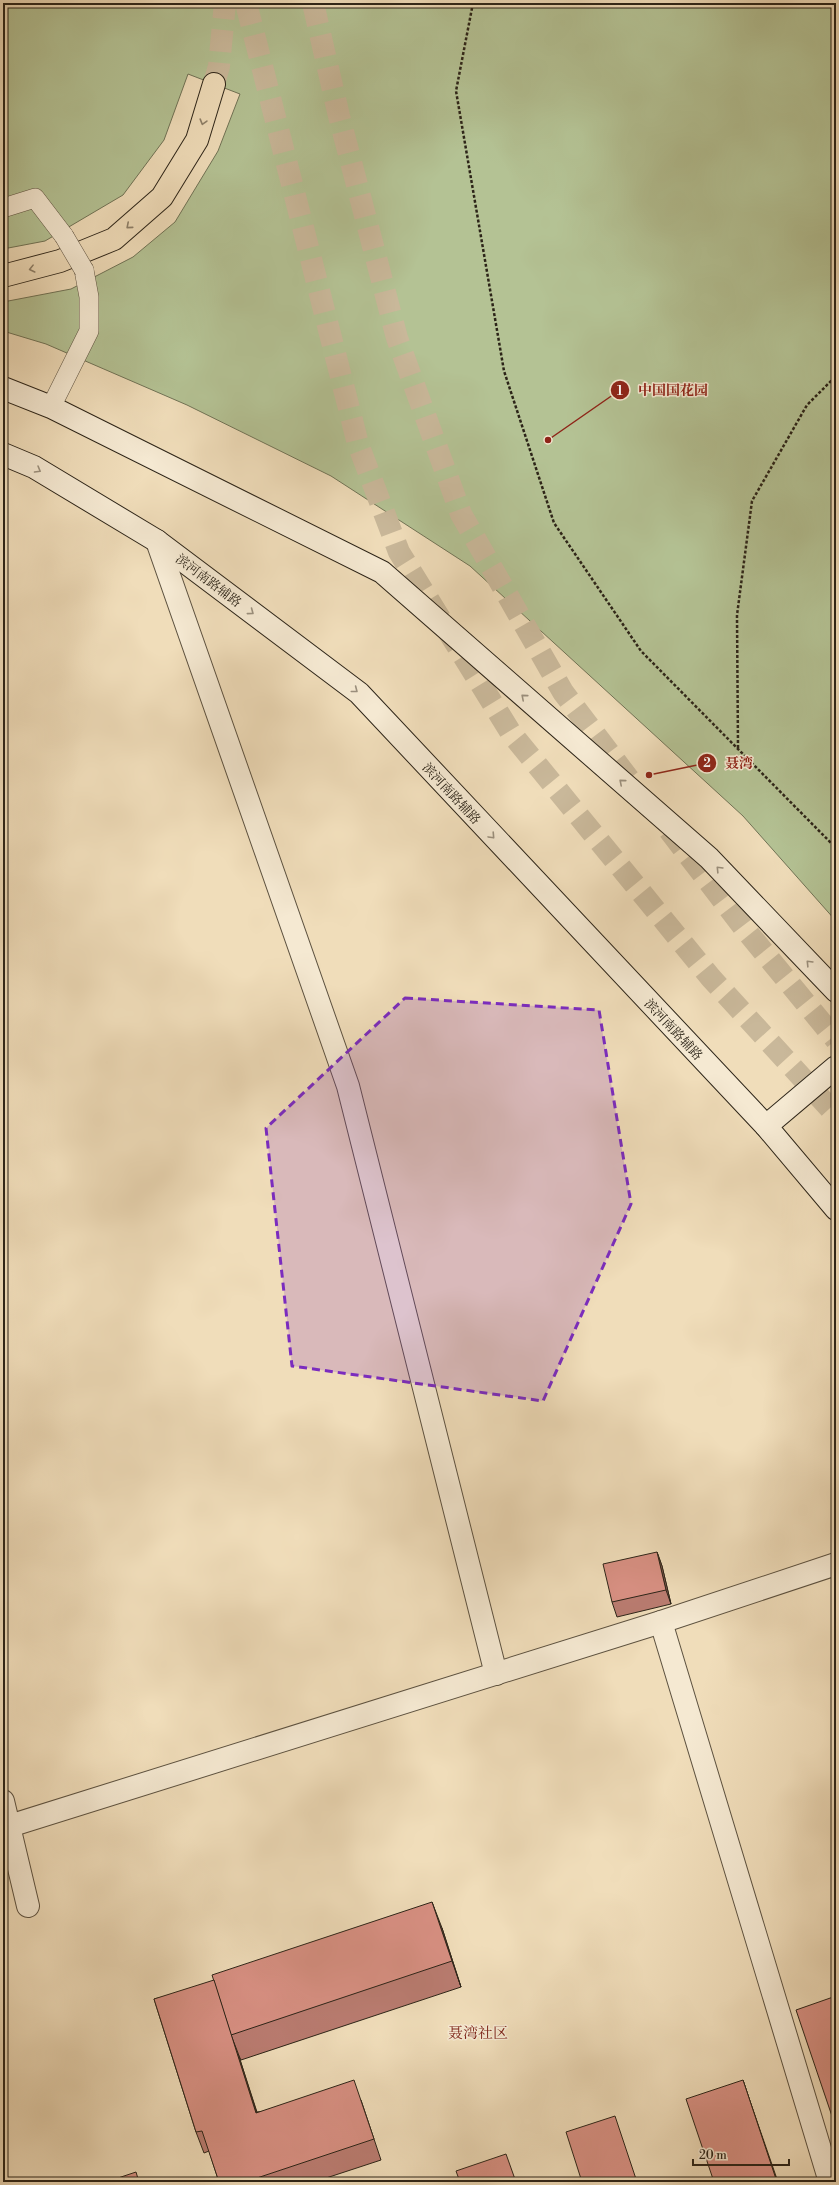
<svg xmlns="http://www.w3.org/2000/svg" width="839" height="2185" font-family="'Libre Bodoni','Noto Serif SC',serif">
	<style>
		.green { fill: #b4c294; stroke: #707356 }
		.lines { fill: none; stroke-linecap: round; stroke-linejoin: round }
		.primary-tunnel { stroke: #c9b89a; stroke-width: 22; stroke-dasharray: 22 11; stroke-linecap: butt }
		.lane-casing { stroke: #5d5240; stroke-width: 20 }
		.street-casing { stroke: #5d5240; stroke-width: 24 }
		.secondary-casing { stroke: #2c2418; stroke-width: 24 }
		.primary-casing { stroke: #2c2418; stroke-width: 24 }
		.path { stroke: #2c2418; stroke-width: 2.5; stroke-dasharray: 3 2; stroke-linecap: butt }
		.lane { stroke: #f5e9d2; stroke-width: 19 }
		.street { stroke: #f5e9d2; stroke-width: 22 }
		.secondary { stroke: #f5e9d2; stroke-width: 22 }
		.primary { stroke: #f0ddba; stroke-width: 22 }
		.lane-bridge-casing { stroke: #5d5240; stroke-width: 20; stroke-linecap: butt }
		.lane-bridge { stroke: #f5e9d2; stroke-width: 19 }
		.wall { fill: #ba7c71; stroke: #2c2418 }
		.shaded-wall { fill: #97655c; stroke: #2c2418 }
		.building { fill: #d89083; stroke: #2c2418 }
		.oneway { stroke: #8e8069 }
		.oneway2 { stroke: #9b907e }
		.marked { fill: #7b2cbf; fill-opacity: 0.2; stroke: #7b2cbf; stroke-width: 3; stroke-dasharray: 8 5; stroke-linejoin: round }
		.labels { text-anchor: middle; stroke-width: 3; stroke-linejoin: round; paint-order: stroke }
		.street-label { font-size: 13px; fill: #2c2418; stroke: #f5e9d2 }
		.quarter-label { font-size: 15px; fill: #7a1f14; stroke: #f5e9d2 }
		.leader { fill: none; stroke: #8f2418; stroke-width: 1.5 }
		.callout-dot { fill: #8f2418; stroke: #f5e9d2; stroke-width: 1.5 }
		.mark-label { font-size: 12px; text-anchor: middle; font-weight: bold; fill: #fff }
		.callout-label { font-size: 14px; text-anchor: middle; font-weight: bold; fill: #8f2418; stroke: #f5e9d2; stroke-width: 3; stroke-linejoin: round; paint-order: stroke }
	</style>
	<rect width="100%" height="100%" fill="#f0ddba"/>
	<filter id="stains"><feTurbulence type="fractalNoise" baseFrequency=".005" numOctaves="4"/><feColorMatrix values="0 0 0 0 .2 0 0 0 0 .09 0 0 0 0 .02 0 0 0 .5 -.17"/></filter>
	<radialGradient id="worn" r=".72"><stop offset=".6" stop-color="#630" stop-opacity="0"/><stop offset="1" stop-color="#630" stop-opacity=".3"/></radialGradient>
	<!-- green -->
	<polygon class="green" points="3,3 836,3 836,921 743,816 470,566 331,476 187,405 46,344 3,331 3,302 71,289 133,257 175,222 218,151 240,94 188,74 164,140 123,195 45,241 3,249"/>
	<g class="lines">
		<!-- primary-tunnel -->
		<g class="primary-tunnel">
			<polyline points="246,3 358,444 399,552 511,733 711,978 836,1115"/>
			<polyline points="313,3 339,116 397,338 461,514 563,692 635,787"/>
			<polyline points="214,84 219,66 225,3"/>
			<polyline points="669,830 744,928 836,1040"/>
		</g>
		<defs>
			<g id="lane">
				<polyline points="3,208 35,198 64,236"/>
				<polyline points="51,407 89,331 89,297 84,270"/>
			</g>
			<g id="street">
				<polyline points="157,541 348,1086 496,1674"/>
				<polyline points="661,1622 830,2182"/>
				<polyline points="3,1801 28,1906"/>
				<polyline points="3,1828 661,1622 836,1564"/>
			</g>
			<g id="secondary">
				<polyline points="3,388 51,407 382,572 709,858 836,991"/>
				<polyline points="3,454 34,467 157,541 359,693 766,1126 836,1209"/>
				<polyline points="766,1126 836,1067"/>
			</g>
			<polyline id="primary" points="3,276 60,261 114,239 162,197 197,140 214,84"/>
		</defs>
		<!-- lane casing -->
		<use href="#lane" class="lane-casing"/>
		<!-- street casing -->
		<use href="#street" class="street-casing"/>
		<!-- secondary casing -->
		<use href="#secondary" class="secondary-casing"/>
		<!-- primary casing -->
		<use href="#primary" class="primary-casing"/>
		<!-- path -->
		<g class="path">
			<polyline points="473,3 456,91 504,371 554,523 641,651 836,848"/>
			<polyline points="738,748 737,615 752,501 807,405 836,376"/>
		</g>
		<!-- lane -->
		<use href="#lane" class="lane"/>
		<!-- street -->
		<use href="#street" class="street"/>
		<!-- secondary -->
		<use href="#secondary" class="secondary"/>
		<!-- primary -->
		<use href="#primary" class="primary"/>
		<defs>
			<polyline id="lane-bridge" points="64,236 84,270"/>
		</defs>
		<!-- lane-bridge casing -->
		<use href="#lane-bridge" class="lane-bridge-casing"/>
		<!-- lane-bridge -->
		<use href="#lane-bridge" class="lane-bridge"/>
	</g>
	<!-- wall -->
	<g class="wall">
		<polygon points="657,1552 662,1566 671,1604 617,1617 612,1602"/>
		<polygon points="442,1928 461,1987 241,2060 238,2054 257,2112 361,2100 381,2160 314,2182 219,2182 209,2151 204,2153 196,2132 154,1999"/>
	</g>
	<!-- shaded-wall -->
	<g class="shaded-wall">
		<polygon points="657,1552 662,1566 671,1604 666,1590"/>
		<polygon points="432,1902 442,1928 461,1987 452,1961"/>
		<polygon points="231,2035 238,2053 263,2133 256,2113"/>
		<polygon points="743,2080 750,2101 778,2182 777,2182"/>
	</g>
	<!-- building -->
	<g class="building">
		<polygon points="657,1552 666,1590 612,1602 603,1564"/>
		<polygon points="432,1902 452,1961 231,2035 212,1975"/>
		<polygon points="214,1980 256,2113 354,2080 374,2139 245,2182 219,2182 202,2131 196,2132 154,1999"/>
		<polygon points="836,1996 836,2128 796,2010"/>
		<polygon points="743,2080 777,2182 714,2182 686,2099"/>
		<polygon points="615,2116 637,2182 582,2182 566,2132"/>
		<polygon points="506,2154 516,2182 460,2182 456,2171"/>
		<polygon points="136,2172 139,2182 106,2182"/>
	</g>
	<!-- one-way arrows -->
	<defs><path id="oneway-chevron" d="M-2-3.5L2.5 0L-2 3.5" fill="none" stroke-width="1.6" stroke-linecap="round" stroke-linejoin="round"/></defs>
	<g class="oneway">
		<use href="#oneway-chevron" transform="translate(203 122) rotate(106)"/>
		<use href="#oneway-chevron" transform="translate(129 226) rotate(139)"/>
		<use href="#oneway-chevron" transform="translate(32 269) rotate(166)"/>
	</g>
	<g class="oneway2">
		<use href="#oneway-chevron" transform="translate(38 470) rotate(30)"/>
		<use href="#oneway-chevron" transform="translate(251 612) rotate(37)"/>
		<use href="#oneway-chevron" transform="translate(355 690) rotate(38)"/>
		<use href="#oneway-chevron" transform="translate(524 697) rotate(-139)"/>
		<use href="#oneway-chevron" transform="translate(622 782) rotate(-139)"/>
		<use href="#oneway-chevron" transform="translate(492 836) rotate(47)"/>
		<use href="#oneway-chevron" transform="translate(719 869) rotate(-134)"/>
		<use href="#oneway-chevron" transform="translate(809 963) rotate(-134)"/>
	</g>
	<!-- marked area -->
	<path class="marked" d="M 405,998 L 599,1010 L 631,1204 L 543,1401 L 292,1366 L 266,1128 Z"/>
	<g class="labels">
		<!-- street labels -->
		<g class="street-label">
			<text transform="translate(209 580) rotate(37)" y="5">滨河南路辅路</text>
			<text transform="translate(452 793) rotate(47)" y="5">滨河南路辅路</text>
			<text transform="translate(674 1029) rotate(47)" y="5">滨河南路辅路</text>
		</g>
		<!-- quarter labels -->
		<g class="quarter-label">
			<text x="478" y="2038">聂湾社区</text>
		</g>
	</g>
	<!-- callouts -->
	<path class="leader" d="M548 440L620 390M649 775L707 763"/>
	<g class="callout-dot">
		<circle cx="548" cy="440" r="4"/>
		<circle cx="649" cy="775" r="4"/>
		<circle cx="620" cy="390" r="10"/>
		<circle cx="707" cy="763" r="10"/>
	</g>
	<g class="mark-label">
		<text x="620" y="395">1</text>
		<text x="707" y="767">2</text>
	</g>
	<g class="callout-label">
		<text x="673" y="395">中国国花园</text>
		<text x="739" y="768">聂湾</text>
	</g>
	<!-- margin -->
	<rect width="839" height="2185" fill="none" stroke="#f0ddba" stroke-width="16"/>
	<rect x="4" y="4" width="831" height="2177" fill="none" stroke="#2c2418" stroke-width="2"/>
	<rect x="8" y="8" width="823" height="2169" fill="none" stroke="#2c2418"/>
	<!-- scale -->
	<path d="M693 2159v6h96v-6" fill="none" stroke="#2c2418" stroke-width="2"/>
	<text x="699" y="2159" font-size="12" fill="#2c2418" stroke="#f5e9d2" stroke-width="3" paint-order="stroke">20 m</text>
	<rect width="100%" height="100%" filter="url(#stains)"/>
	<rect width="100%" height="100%" fill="url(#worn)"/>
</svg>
